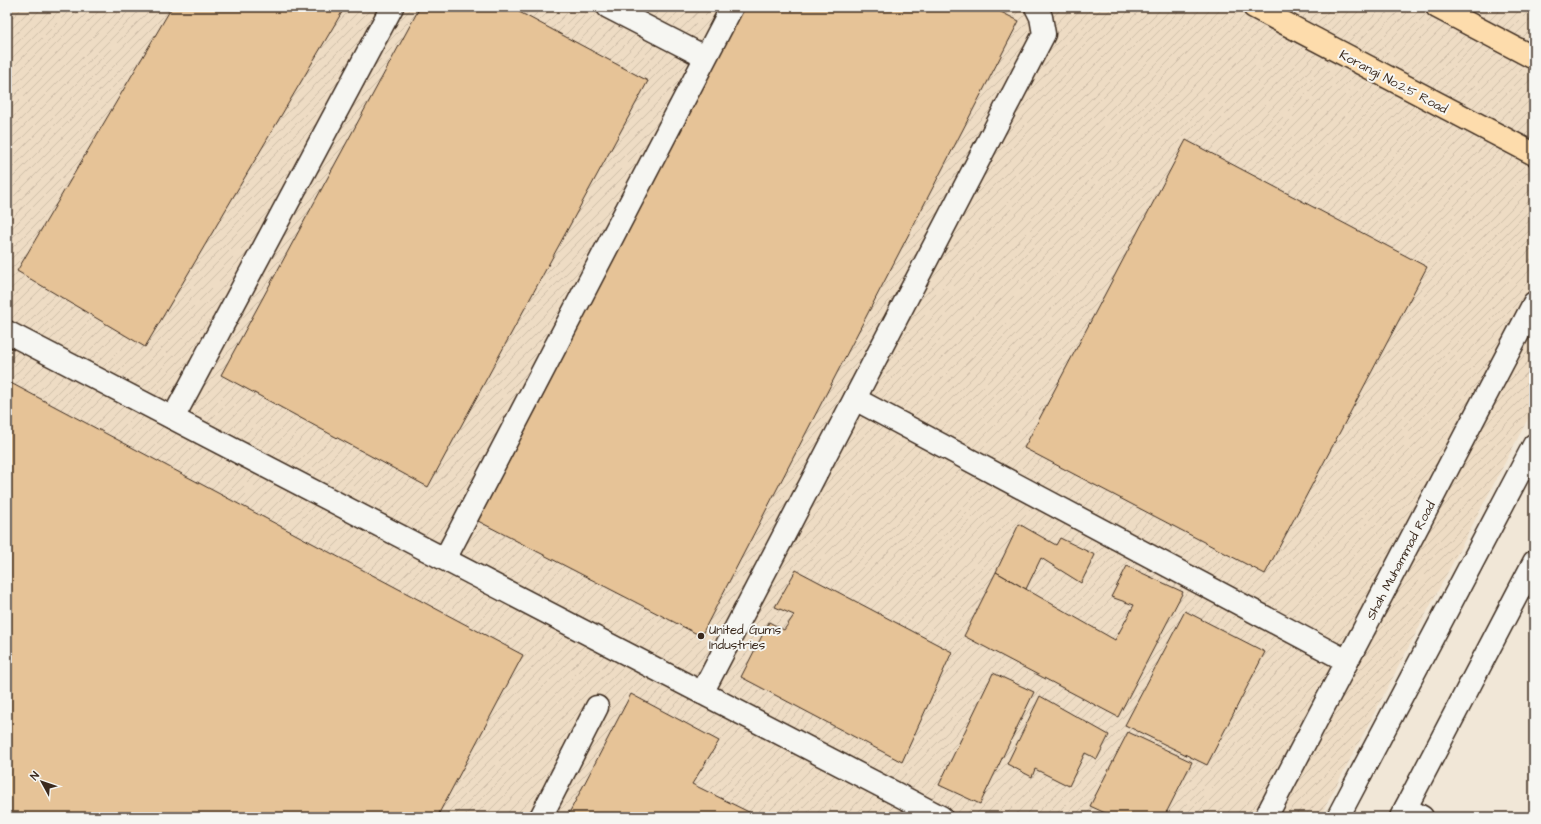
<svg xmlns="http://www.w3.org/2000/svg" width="1541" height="824" font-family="'Architects Daughter',sans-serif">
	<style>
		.industrial { fill: url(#industrial-furrows) }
		.building { fill: #e6c397; stroke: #3b2a1e }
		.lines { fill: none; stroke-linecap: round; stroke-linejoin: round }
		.minor-casing { stroke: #3b2a1e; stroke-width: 25 }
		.major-casing { stroke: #3b2a1e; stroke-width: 25 }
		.minor { stroke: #f6f6f2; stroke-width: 22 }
		.major { stroke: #fddcac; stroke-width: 22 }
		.poi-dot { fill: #3b2a1e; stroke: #f6f6f2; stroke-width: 1.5 }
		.labels { text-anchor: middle; stroke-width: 4; stroke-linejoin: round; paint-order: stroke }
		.street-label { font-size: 13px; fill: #3b2a1e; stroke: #f6f6f2 }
		.poi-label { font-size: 13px; fill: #3b2a1e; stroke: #f6f6f2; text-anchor: start }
	</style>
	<defs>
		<pattern id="industrial-furrows" width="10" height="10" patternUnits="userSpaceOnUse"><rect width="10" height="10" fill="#eedcc4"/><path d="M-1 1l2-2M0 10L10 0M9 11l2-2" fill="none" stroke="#cdbda8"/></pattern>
	</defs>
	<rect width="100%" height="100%" fill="#f1e7d7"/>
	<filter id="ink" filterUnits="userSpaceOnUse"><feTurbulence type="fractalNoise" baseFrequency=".025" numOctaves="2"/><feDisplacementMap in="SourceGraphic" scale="8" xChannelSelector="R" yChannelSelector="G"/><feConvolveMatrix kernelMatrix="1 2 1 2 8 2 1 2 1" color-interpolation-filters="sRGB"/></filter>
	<g filter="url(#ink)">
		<!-- industrial -->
		<polygon class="industrial" points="7,7 1534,7 1534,407 1320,817 7,817"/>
		<!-- building -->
		<g class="building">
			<polygon points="172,7 345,7 145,347 17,271"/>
			<polygon points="420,7 510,7 648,81 428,487 221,375"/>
			<polygon points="744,7 991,7 1019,21 701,636 478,521"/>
			<polygon points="1186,140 1427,267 1265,574 1024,448"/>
			<polygon points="7,381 523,655 437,817 7,817"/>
			<polygon points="1019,524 1056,545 1060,538 1095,555 1081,583 1041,558 1026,589 996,572"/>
			<polygon points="1127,566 1183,592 1118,717 964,636 996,572 1115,640 1134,605 1111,597"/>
			<polygon points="796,570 952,652 902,762 741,677 769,622 784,630 794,615 775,607"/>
			<polygon points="1185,611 1265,652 1207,765 1125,725"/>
			<polygon points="993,673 1034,692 980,804 939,785"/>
			<polygon points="631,694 719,741 692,784 759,817 567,817"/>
			<polygon points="1040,696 1109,735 1097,759 1085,753 1069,786 1035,769 1032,777 1007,764"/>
			<polygon points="1128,732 1192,762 1164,817 1114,817 1090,806"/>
		</g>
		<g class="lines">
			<defs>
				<g id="minor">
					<polyline points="608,7 705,57"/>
					<polyline points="7,332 941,817"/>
					<polyline points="855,399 1347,661"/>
					<polyline points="173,418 392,7"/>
					<polyline points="445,559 732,7"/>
					<polyline points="702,693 1044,34 1041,17 1036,7"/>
					<polyline points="1406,808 1422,817"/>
					<polyline points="541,817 597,707"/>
					<polyline points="1266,817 1534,303"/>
					<polyline points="1338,817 1534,445"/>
					<polyline points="1401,817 1534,562"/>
				</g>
				<g id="major">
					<polyline points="1254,7 1534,154"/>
					<polyline points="1437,7 1534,58"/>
				</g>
			</defs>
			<!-- minor casing -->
			<use href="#minor" class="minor-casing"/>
			<!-- major casing -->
			<use href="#major" class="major-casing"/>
			<!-- minor -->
			<use href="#minor" class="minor"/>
			<!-- major -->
			<use href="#major" class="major"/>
		</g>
	</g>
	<!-- markers -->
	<circle class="poi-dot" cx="701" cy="636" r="4"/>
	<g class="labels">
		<!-- street labels -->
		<g class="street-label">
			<text transform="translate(1394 81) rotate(28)" y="5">Korangi No.2.5 Road</text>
			<text transform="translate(1400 560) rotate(-62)" y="5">Shah Muhammad Road</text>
		</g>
		<!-- poi labels -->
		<g class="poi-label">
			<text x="709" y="634">United Gums<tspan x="709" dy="15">Industries</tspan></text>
		</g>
	</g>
	<!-- margin -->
	<rect width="1541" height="824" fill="none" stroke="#f6f6f2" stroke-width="24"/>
	<rect x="12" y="12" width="1517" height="800" fill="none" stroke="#3b2a1e" stroke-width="1.5" filter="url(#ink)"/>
	<!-- north arrow -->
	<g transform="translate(42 782) rotate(310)" stroke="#f6f6f2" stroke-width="3" paint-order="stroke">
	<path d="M0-3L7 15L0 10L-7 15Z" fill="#3b2a1e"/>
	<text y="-6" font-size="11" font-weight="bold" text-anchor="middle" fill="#3b2a1e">N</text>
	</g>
</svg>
